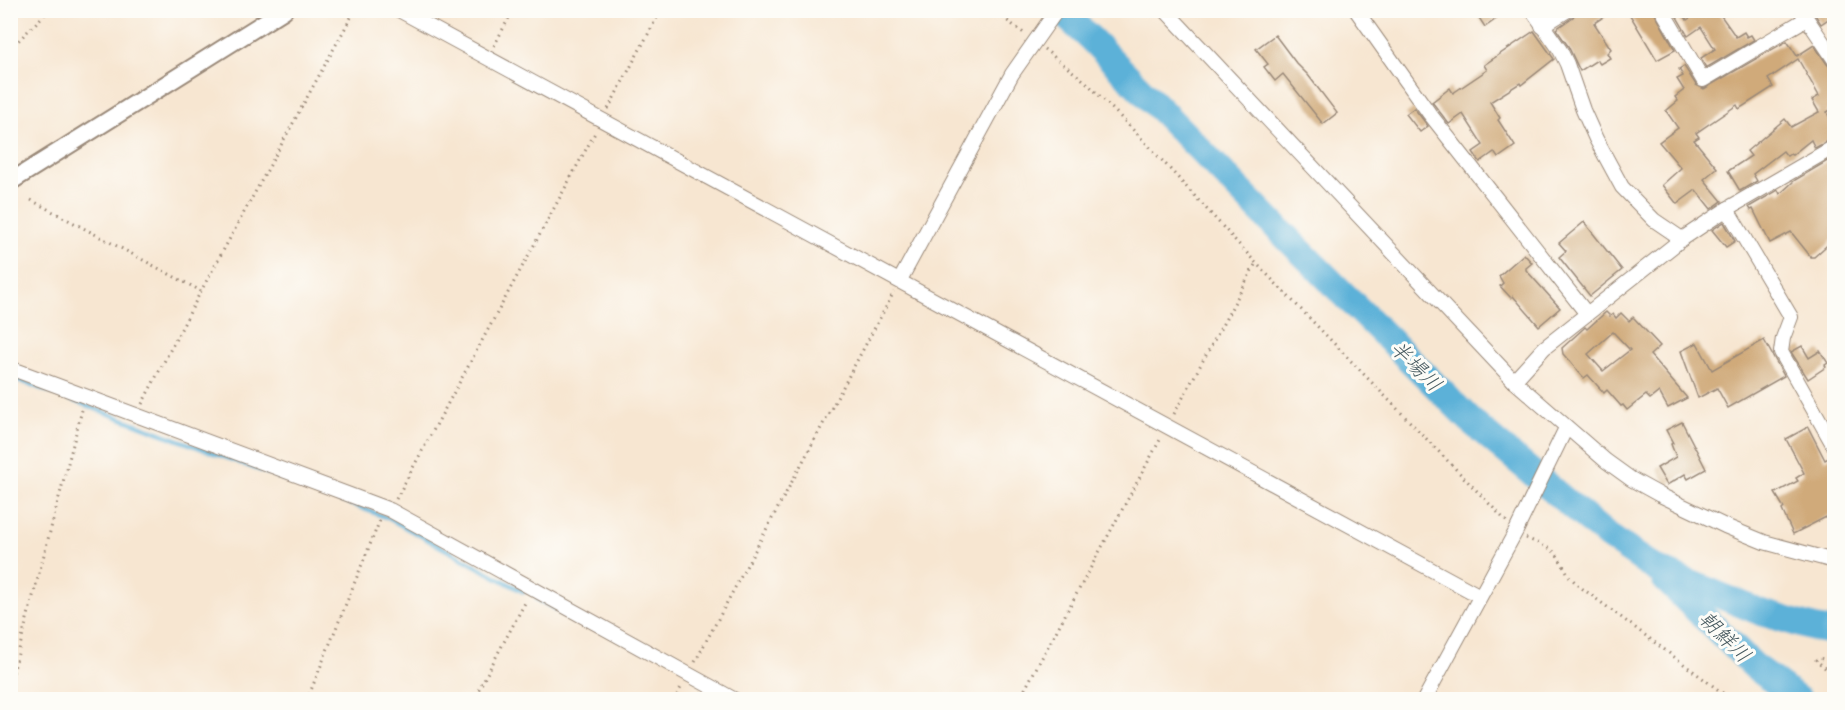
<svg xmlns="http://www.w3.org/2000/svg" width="1845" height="710" font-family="Kalam,'Klee One',sans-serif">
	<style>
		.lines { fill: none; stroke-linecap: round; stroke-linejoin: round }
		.stream { stroke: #5bb1d8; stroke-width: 4.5 }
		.river { stroke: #5bb1d8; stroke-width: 27 }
		.building { fill: #d0aa7a; fill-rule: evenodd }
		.minor-casing { stroke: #998878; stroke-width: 16 }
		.tertiary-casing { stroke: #998878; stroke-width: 20 }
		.path { stroke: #998878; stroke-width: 3; stroke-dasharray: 1.5 4.5; stroke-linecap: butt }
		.minor { stroke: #fff; stroke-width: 14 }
		.tertiary { stroke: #fff; stroke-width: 16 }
		.labels { text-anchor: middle; stroke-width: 6; stroke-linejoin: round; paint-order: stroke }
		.water-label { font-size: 21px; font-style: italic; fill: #46595f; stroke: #fdfcf7 }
	</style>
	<rect width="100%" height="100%" fill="#fdfcf7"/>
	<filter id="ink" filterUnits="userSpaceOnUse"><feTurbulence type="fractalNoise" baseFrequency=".0167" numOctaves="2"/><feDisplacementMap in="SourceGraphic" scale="12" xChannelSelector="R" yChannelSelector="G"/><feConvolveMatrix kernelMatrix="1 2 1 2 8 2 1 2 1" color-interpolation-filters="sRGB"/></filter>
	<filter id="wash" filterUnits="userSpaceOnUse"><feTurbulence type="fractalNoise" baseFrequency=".008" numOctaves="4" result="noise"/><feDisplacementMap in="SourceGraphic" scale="24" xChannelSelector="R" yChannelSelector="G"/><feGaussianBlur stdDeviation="1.35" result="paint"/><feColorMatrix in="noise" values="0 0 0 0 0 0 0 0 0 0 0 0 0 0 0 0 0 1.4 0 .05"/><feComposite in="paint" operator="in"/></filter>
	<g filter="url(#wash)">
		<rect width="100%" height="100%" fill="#f7e6d1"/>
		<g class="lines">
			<!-- stream -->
			<g class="stream">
				<polyline points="10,377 388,518 524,592"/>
				<polyline points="537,599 569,616"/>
			</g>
			<!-- river -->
			<g class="river">
				<polyline points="1059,10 1090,38 1278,229 1474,424 1606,535 1656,569 1760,612 1813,628 1834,632"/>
				<polyline points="1665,579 1755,667 1799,700"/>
			</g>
		</g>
		<g id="blocks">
			<!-- building -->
			<g class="building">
				<polygon points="1474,10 1509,10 1485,27"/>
				<polygon points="1577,10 1614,10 1594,23 1611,49 1607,53 1610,58 1600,64 1597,60 1580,71 1568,46 1556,29 1573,17"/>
				<polygon points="1627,10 1653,10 1675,50 1657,60"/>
				<polygon points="1673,10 1681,10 1687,20 1702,10 1717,10 1736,37 1744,32 1747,37 1751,35 1754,40 1706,68 1701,58 1715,49 1701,27 1688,36"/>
				<polygon points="1812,10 1834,10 1834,15 1821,24"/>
				<polygon points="1534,31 1554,59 1521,85 1520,83 1490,102 1500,118 1498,120 1515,146 1498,158 1494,152 1480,162 1473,152 1483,145 1463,114 1449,124 1432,102 1450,88 1453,93 1487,70 1484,65"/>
				<polygon points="1275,35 1296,63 1308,75 1337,113 1323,124 1283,74 1275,81 1264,67 1268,64 1256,49"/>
				<polygon points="1787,41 1797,56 1814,45 1827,64 1834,71 1834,108 1827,112 1834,127 1834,138 1815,148 1811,140 1792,155 1790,154 1787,156 1783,151 1753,174 1757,181 1740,191 1728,171 1751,156 1747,151 1785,119 1791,127 1819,112 1812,100 1819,96 1798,59 1768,79 1773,87 1739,109 1737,105 1696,133 1699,137 1694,140 1717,168 1704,179 1722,201 1711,209 1696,190 1677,204 1662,185 1681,168 1659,142 1678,128 1666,111 1678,101 1675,97 1684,90 1677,79 1683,76 1679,69 1684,66 1696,85 1704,89"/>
				<polygon points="1414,108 1428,126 1420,132 1406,114"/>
				<polygon points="1834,157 1834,239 1814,257 1811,257 1791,232 1770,243 1753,209 1751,210 1749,207 1778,190 1780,194 1795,180"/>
				<polygon points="1584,222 1622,270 1590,296 1559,257 1566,251 1559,243"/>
				<polygon points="1724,222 1735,241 1726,247 1712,230"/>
				<polygon points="1524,254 1532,263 1526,268 1526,270 1560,308 1539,326 1513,296 1511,298 1500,286 1503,283 1499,276"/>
				<path d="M 1606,312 L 1610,316 L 1613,314 L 1616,318 L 1621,313 L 1629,321 L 1633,317 L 1660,346 L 1650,355 L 1687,398 L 1668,408 L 1659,392 L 1650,399 L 1646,395 L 1627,410 L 1623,405 L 1621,406 L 1607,390 L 1604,393 L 1588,375 L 1584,378 L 1563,354 L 1562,348 L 1583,329 L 1585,327 L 1587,329 ZM 1613,332 L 1630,350 L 1603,371 L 1588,354 Z"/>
				<polygon points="1764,340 1784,376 1728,408 1717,388 1698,398 1681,351 1697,343 1712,370"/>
				<polygon points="1802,346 1809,358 1820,351 1828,363 1825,365 1826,367 1808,379 1791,352"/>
				<polygon points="1682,422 1706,469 1688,479 1685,474 1667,485 1657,468 1676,457 1671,444 1673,443 1666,430"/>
				<polygon points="1808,427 1825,460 1834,455 1834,513 1793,534 1782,510 1784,508 1775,493 1798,481 1796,478 1804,473 1786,439"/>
			</g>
		</g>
	</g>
	<g filter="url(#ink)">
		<use href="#blocks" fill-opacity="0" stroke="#998878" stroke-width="1.5"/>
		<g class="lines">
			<defs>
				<g id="minor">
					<polyline points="399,10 1480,596"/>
					<polyline points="1165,10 1514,381 1606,461 1631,479 1660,495 1725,526 1764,542 1834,561"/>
					<polyline points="1356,10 1429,113 1587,314"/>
					<polyline points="1532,10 1560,50 1567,64 1583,110 1596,139 1622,187 1654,220 1682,239"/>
					<polyline points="1662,10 1703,80 1806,19"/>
					<polyline points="1801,10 1834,59"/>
					<polyline points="1542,26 1568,10"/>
					<polyline points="1727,209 1791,317 1783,338 1781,352 1834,446"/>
					<polyline points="900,280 1012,74 1057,10"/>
					<polyline points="10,368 390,510 735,700"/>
					<polyline points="1514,381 1544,348 1682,239 1727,209 1834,147"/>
					<polyline points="1424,700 1516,531 1566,428"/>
				</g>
				<polyline id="tertiary" points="10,182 284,10"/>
			</defs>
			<!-- minor casing -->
			<use href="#minor" class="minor-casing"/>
			<!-- tertiary casing -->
			<use href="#tertiary" class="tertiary-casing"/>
			<!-- path -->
			<g class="path">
				<polyline points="993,10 1025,34"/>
				<polyline points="494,46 513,10"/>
				<polyline points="10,49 49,10"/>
				<polyline points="1044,49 1086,82 1147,144 1256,263 1507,522"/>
				<polyline points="608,109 661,10"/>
				<polyline points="31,200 201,291"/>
				<polyline points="142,404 201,291 355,10"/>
				<polyline points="1174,414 1256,263"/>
				<polyline points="396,499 596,131"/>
				<polyline points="1526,538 1551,549 1557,555 1570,577 1579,586 1732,700"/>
				<polyline points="1834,661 1818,658 1816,660 1834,676"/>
				<polyline points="695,662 894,292"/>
				<polyline points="10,684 82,410"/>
				<polyline points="307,700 380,520"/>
				<polyline points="473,700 526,601"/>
				<polyline points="674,700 682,686"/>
				<polyline points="1019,700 1161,438"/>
			</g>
			<!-- minor -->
			<use href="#minor" class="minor"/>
			<!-- tertiary -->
			<use href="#tertiary" class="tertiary"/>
		</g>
	</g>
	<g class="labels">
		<!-- water labels -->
		<g class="water-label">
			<text transform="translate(1416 366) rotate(45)" y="7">半場川</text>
			<text transform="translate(1725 637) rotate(45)" y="7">朝鮮川</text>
		</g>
	</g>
	<!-- margin -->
	<rect width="1845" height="710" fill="none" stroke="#fdfcf7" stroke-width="36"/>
</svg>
